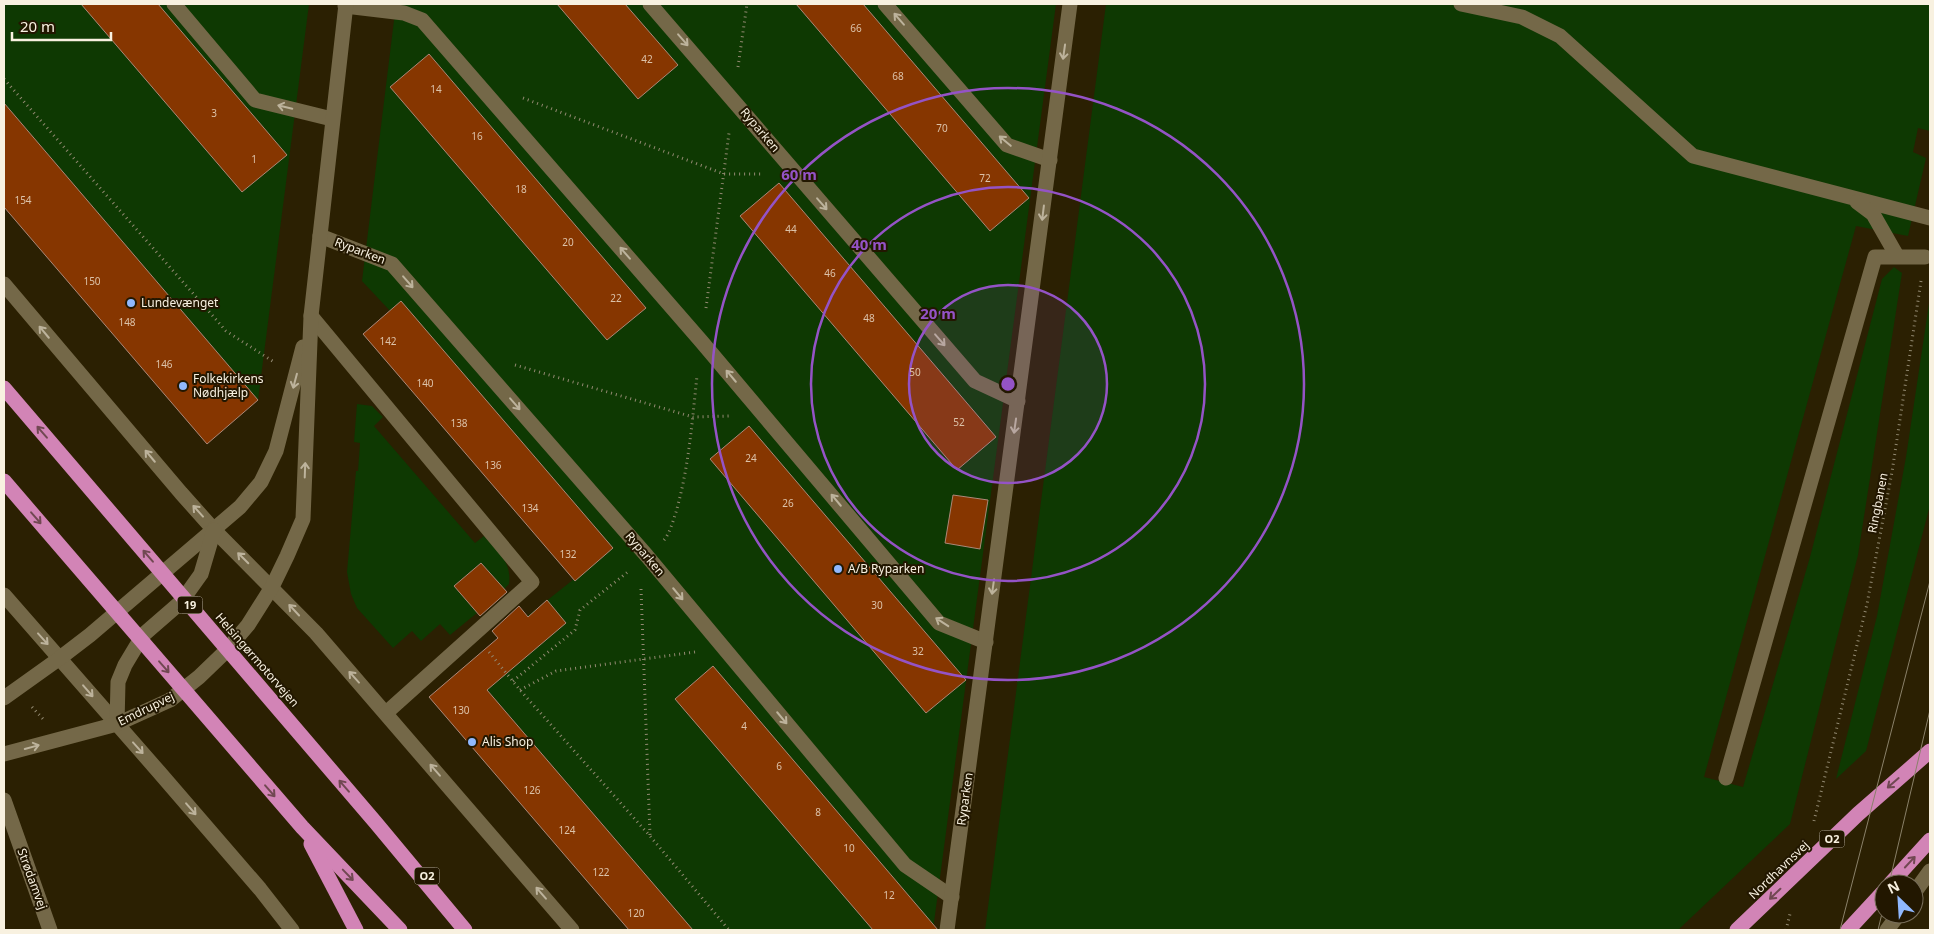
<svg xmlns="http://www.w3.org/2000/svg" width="1934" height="934" font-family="'Noto Sans',sans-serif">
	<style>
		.green { fill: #0e3902 }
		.building { fill: #863600; stroke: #ab8878 }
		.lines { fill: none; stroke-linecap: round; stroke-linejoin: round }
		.path { stroke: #928971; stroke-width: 3; stroke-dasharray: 1 4; stroke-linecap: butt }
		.minor { stroke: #746848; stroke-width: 15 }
		.highway { stroke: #d284b6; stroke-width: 15 }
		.tram { stroke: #8a8169; stroke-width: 1 }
		.oneway { stroke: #bdb39c }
		.oneway2 { stroke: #714852 }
		.ring { fill: none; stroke: #9453c6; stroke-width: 2.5 }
		.poi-dot { fill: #90b8fd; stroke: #221700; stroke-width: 2 }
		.labels { text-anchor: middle; stroke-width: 4; stroke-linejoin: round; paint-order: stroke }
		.number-label { font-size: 10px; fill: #dcc2a8 }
		.shield { fill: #221700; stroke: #b8b09d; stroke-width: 1 }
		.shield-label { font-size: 11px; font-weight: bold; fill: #f8f1e0 }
		.street-label { font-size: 12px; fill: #f8f1e0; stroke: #221700 }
		.poi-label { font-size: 12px; fill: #f8f1e0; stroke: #221700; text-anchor: start }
		.centre { fill: #9453c6; stroke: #221700; stroke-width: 2.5 }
		.ring-label { font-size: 15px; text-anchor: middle; font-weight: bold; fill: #9453c6; stroke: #221700; stroke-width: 4; stroke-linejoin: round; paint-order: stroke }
	</style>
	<rect width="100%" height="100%" fill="#2b2002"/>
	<!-- green -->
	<g class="green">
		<polygon points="4,4 309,4 258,400 4,103"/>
		<polygon points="396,4 1056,4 933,930 693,930 466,665 613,548 362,281"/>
		<polygon points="1106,4 1930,4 1930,131 1918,128 1913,152 1926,158 1908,236 1856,226 1704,777 1743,787 1810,557 1882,279 1894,267 1902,273 1858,555 1790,824 1678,930 985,930"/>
		<polygon points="1930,297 1930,505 1866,751 1836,779 1877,616 1906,457"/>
		<path d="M 357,404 L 372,406 L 383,417 L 374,426 L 475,543 L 484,536 C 498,552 512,562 509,584 L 504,589 L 481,563 L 454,586 L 477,613 L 450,635 L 440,624 L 421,641 L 412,631 L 393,648 L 357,608 L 351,594 L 347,572 L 356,471 L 358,471 L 360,443 L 354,442 Z"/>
	</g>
	<!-- building -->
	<g class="building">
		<polygon points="81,4 158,4 287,155 242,192"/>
		<polygon points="557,4 625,4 678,65 638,99"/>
		<polygon points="796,4 863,4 1029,198 990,231"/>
		<polygon points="429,54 646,308 607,340 390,87"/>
		<polygon points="4,103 258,400 207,444 4,207"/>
		<polygon points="779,183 996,437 957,470 740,216"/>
		<polygon points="401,301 613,548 575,581 363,334"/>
		<polygon points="749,426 966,680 926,713 710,459"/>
		<polygon points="953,495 988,500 980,549 945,543"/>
		<polygon points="481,563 507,592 480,616 454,586"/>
		<polygon points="547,600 566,623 487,690 693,930 629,930 429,697 498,638 492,631 519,606 528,617"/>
		<polygon points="713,666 938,930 873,930 675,699"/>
	</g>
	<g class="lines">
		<!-- path -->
		<g class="path">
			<polyline points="738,67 747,4"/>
			<polyline points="4,79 226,331 274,362"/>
			<polyline points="523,98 724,174 763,174"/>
			<polyline points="706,308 729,133"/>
			<polyline points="515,365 693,417 731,416"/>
			<path d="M 664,540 C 670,533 673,521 676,512 C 689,467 692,422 697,376"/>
			<polyline points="641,589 650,835"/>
			<polyline points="489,652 520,690 650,836 729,930"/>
			<polyline points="513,681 575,630 580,610 629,571"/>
			<polyline points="520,690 556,671 695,652"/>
			<polyline points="32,707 43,719"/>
			<polyline points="1814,821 1867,604 1892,472 1921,281"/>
			<polyline points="1786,930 1790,914"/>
		</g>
		<!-- minor -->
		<g class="minor">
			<polyline points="174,4 255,100 332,119"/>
			<polyline points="650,4 975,381 1018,401"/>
			<polyline points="885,4 1007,145 1050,160"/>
			<polyline points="1461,4 1522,17 1560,36 1693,156 1930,218"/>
			<polyline points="345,6 404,13 422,20 701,341 939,623 986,642"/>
			<polyline points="1857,202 1873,214 1897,256"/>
			<polyline points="320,236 392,264 647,556 905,865 952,897"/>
			<polyline points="4,284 181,493 214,530 316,633 572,930"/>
			<polyline points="311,316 532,582 386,713"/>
			<polyline points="4,595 159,772 260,889 292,930"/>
			<polyline points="4,698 60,658 90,635 240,507 261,482 276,451 303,347"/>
			<polyline points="117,724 118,682 125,665 143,635 181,602 201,574 214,530"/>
			<polyline points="4,754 117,724 170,700 199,677 225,652 248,625 272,587 287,556 303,519 311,316 346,4"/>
			<polyline points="1726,778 1875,257 1925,257"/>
			<polyline points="4,800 50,930"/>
			<polyline points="1914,893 1930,871"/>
			<polyline points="947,930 1070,4"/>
			<polyline points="1887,930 1899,914"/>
		</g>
		<!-- highway -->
		<g class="highway">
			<polyline points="4,388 376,823 465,930"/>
			<polyline points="4,481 302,827 400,930"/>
			<polyline points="311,844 356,930"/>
			<polyline points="1890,884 1930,840"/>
			<polyline points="1737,930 1858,814 1930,751"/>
			<polyline points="1848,930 1884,891"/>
		</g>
		<!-- tram -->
		<g class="tram">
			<polyline points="1889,884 1930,710"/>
			<polyline points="1840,930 1930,581"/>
			<polyline points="1878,930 1884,905"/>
		</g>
	</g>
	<!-- one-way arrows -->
	<defs><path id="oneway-shaft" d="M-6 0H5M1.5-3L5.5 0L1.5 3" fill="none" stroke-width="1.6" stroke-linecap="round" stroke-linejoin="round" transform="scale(1.25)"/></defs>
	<g class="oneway">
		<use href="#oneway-shaft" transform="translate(899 19) rotate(-131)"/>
		<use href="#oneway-shaft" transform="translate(683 40) rotate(49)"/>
		<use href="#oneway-shaft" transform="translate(1064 52) rotate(98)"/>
		<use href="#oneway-shaft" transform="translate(285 107) rotate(-166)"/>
		<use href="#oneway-shaft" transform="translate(1005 141) rotate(-140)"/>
		<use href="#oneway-shaft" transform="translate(822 204) rotate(49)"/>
		<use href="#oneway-shaft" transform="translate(1043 213) rotate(97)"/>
		<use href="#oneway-shaft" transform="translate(625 253) rotate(-131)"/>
		<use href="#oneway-shaft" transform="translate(408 282) rotate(49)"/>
		<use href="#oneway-shaft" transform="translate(44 332) rotate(-130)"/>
		<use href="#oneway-shaft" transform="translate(940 340) rotate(49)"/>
		<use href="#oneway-shaft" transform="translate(731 376) rotate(-130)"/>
		<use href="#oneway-shaft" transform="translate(295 381) rotate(105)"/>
		<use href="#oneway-shaft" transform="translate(515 404) rotate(49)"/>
		<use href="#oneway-shaft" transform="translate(1015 426) rotate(98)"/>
		<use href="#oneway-shaft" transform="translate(150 456) rotate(-130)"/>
		<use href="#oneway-shaft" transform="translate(305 470) rotate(-88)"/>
		<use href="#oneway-shaft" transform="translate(836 500) rotate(-130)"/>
		<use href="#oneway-shaft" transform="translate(198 511) rotate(-132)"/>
		<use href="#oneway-shaft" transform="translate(243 558) rotate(-135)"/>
		<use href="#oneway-shaft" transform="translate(993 587) rotate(98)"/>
		<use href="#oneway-shaft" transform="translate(678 594) rotate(50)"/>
		<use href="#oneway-shaft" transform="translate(294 610) rotate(-133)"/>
		<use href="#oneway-shaft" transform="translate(942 622) rotate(-147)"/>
		<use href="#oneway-shaft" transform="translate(43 639) rotate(48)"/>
		<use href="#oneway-shaft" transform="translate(354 677) rotate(-132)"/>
		<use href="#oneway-shaft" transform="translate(88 691) rotate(49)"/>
		<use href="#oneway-shaft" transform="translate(782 718) rotate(50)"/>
		<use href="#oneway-shaft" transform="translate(32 747) rotate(-15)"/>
		<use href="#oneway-shaft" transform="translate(138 748) rotate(48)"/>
		<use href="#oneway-shaft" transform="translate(435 770) rotate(-131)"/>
		<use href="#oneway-shaft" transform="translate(191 809) rotate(49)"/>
		<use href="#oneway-shaft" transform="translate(541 893) rotate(-131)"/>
	</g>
	<g class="oneway2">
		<use href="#oneway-shaft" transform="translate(42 432) rotate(-131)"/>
		<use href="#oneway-shaft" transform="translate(36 518) rotate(49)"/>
		<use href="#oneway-shaft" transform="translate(148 556) rotate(-131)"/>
		<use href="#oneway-shaft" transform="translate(164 667) rotate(49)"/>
		<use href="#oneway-shaft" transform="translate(1893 783) rotate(139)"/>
		<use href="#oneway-shaft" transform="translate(344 786) rotate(-131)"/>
		<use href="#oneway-shaft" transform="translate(270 791) rotate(49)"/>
		<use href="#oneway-shaft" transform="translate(1910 862) rotate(-47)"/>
		<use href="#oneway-shaft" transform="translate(348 875) rotate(46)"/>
		<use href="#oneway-shaft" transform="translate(1775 894) rotate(136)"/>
	</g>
	<!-- distance rings -->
	<circle cx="1008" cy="384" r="99" fill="#9453c6" fill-opacity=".12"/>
	<g class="ring">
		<circle cx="1008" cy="384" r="99"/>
		<circle cx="1008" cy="384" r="197"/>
		<circle cx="1008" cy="384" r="296"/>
	</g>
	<!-- markers -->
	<g class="poi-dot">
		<circle cx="131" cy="303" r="5"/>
		<circle cx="183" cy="386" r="5"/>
		<circle cx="838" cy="569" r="5"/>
		<circle cx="472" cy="742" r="5"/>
	</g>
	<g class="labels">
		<!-- number labels -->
		<g class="number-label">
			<text x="856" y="32">66</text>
			<text x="647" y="63">42</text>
			<text x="898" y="80">68</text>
			<text x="436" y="93">14</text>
			<text x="214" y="117">3</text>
			<text x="942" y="132">70</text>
			<text x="477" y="140">16</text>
			<text x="254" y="163">1</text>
			<text x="985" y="182">72</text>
			<text x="521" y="193">18</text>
			<text x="23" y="204">154</text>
			<text x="791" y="233">44</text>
			<text x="568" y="246">20</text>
			<text x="830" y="277">46</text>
			<text x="92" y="285">150</text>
			<text x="616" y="302">22</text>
			<text x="869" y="322">48</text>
			<text x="127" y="326">148</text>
			<text x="388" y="345">142</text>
			<text x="164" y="368">146</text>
			<text x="915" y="376">50</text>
			<text x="425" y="387">140</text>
			<text x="959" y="426">52</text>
			<text x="459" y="427">138</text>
			<text x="751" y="462">24</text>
			<text x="493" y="469">136</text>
			<text x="788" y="507">26</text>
			<text x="530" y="512">134</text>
			<text x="568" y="558">132</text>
			<text x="877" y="609">30</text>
			<text x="918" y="655">32</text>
			<text x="461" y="714">130</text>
			<text x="744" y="730">4</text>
			<text x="779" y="770">6</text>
			<text x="532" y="794">126</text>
			<text x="818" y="816">8</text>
			<text x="567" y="834">124</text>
			<text x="849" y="852">10</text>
			<text x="601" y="876">122</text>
			<text x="889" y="899">12</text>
			<text x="636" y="917">120</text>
		</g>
		<!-- shield labels -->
		<g class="shield">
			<rect x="177.5" y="596.5" width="25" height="17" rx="4"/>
			<rect x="1819.5" y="830.5" width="25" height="17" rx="4"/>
			<rect x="414.5" y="867.5" width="25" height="17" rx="4"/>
		</g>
		<g class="shield-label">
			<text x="190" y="609">19</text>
			<text x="1832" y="843">O2</text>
			<text x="427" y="880">O2</text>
		</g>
		<!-- street labels -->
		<g class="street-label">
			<text transform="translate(760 130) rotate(50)" y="4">Ryparken</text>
			<text transform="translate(360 251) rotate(21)" y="4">Ryparken</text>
			<text transform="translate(1878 503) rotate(-79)" y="4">Ringbanen</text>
			<text transform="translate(645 554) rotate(50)" y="4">Ryparken</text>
			<text transform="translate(257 660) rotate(49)" y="4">Helsingørmotorvejen</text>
			<text transform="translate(146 709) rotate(-26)" y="4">Emdrupvej</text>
			<text transform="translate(965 799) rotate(-82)" y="4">Ryparken</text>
			<text transform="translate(1779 870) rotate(-44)" y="4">Nordhavnsvej</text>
			<text transform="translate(32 879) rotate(70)" y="4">Strødamvej</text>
		</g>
		<!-- poi labels -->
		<g class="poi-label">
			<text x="141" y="307">Lundevænget</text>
			<text x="193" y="383">Folkekirkens<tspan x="193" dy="14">Nødhjælp</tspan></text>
			<text x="848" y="573">A/B Ryparken</text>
			<text x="482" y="746">Alis Shop</text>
		</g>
	</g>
	<circle cx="1008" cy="384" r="8" class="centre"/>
	<g class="ring-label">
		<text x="799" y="180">60 m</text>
		<text x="869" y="250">40 m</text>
		<text x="938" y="319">20 m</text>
	</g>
	<!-- border -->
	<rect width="1934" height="934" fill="none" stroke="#f8f1e0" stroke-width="10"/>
	<!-- north arrow -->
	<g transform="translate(1899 899) rotate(335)"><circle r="24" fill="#221700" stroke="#786e5a"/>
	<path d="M0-4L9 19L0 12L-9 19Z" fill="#90b8fd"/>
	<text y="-8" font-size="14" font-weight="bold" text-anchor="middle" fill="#f8f1e0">N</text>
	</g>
	<!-- scale -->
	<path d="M12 32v8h99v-8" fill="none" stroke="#f8f1e0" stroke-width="2.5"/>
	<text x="20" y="32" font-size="15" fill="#f8f1e0" stroke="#221700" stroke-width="4" paint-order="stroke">20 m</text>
</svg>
